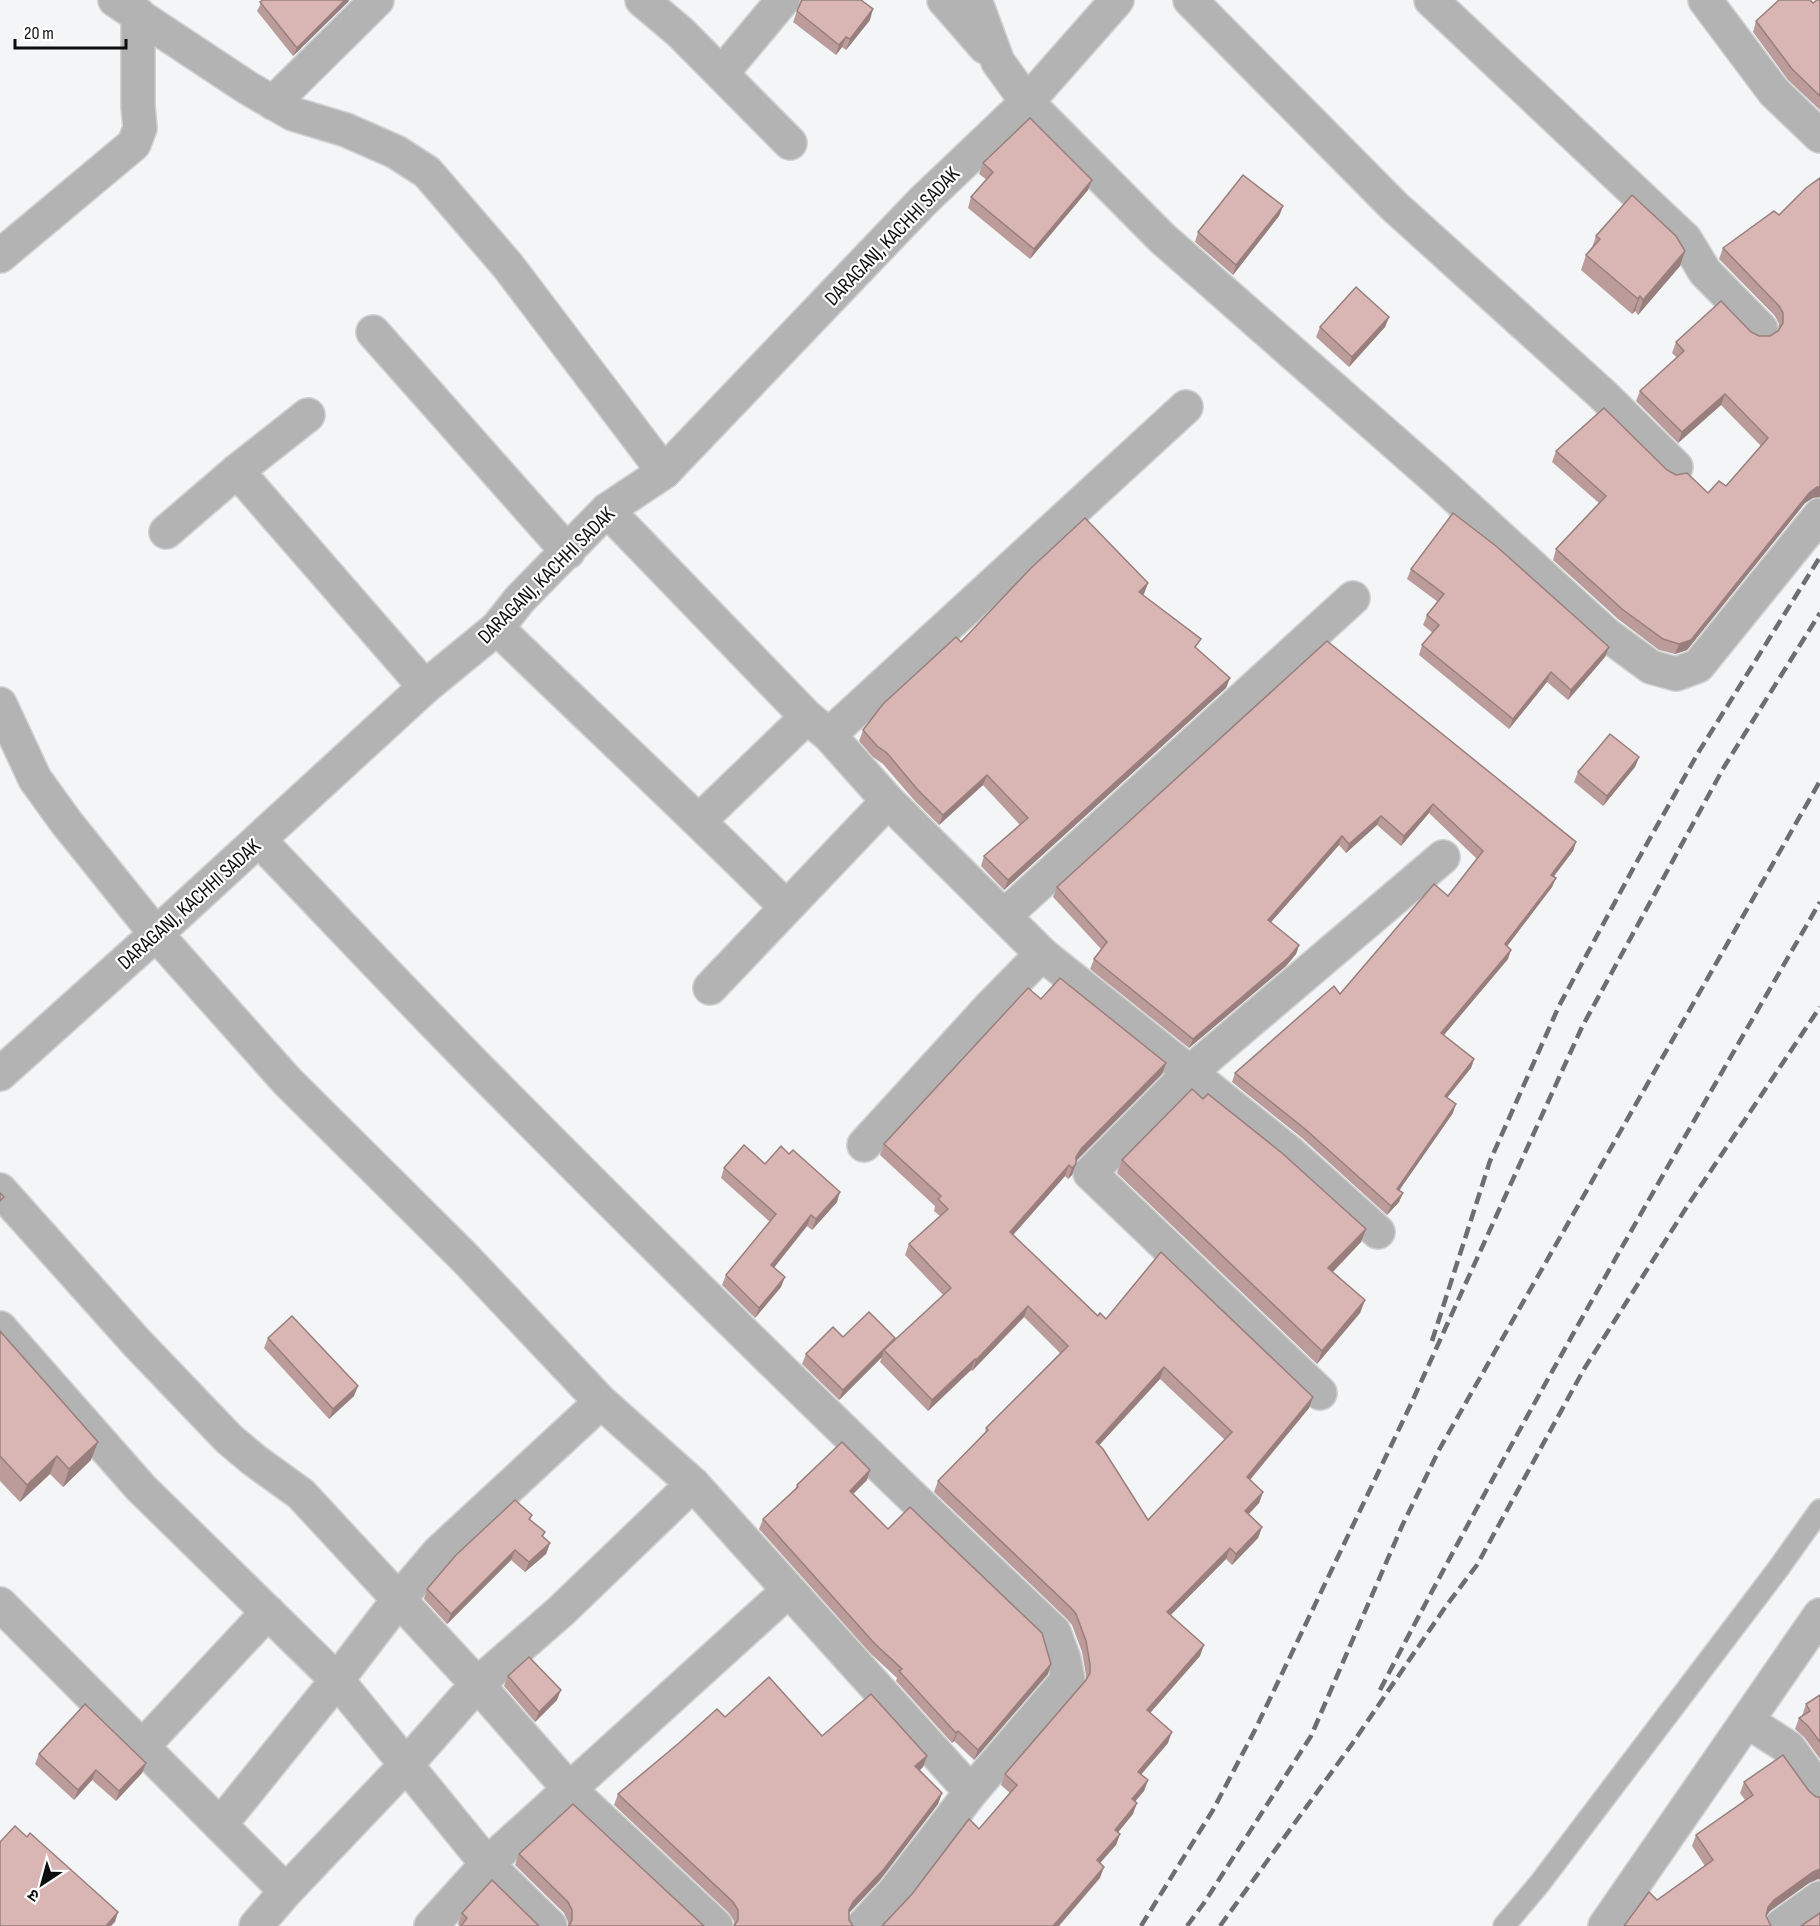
<svg xmlns="http://www.w3.org/2000/svg" width="1820" height="1926" font-family="'Sofia Sans Condensed','Noto Sans Devanagari',sans-serif">
	<style>
		.lines { fill: none; stroke-linecap: round; stroke-linejoin: round }
		.service-casing { stroke: #ced0d1; stroke-width: 24 }
		.minor-casing { stroke: #ced0d1; stroke-width: 36 }
		.tertiary-casing { stroke: #ced0d1; stroke-width: 36 }
		.service { stroke: #b4b3b3; stroke-width: 21 }
		.minor { stroke: #b4b3b3; stroke-width: 33 }
		.tertiary { stroke: #b4b3b3; stroke-width: 33 }
		.rail { stroke: #6d6e6f; stroke-width: 4.5; stroke-dasharray: 12 6; stroke-linecap: butt }
		.wall { fill: #bb9c9a; fill-rule: evenodd }
		.shaded-wall { fill: #987f7d }
		.building { fill: #d9b5b3; stroke: #987f7d; stroke-width: 1.5; fill-rule: evenodd }
		.labels { text-anchor: middle; stroke-width: 4.5; stroke-linejoin: round; paint-order: stroke }
		.street-label { font-size: 21px; fill: #0d0d0e; stroke: #fff }
	</style>
	<rect width="100%" height="100%" fill="#f3f5f6"/>
	<g class="lines">
		<defs>
			<polyline id="service" points="1504,1926 1540,1883 1778,1569 1820,1510"/>
			<g id="minor">
				<polyline points="115,0 248,88 293,114 346,130 396,152 427,172 508,266 664,472"/>
				<polyline points="642,0 680,32 790,143"/>
				<polyline points="944,0 985,47"/>
				<polyline points="975,0 998,62 1027,102 1162,238 1435,478 1606,634 1651,667 1676,674 1698,666 1820,515"/>
				<polyline points="1190,0 1394,206 1603,395 1676,467"/>
				<polyline points="1431,0 1685,239 1705,272 1761,329"/>
				<polyline points="1705,0 1774,92 1820,136"/>
				<polyline points="722,73 783,0"/>
				<polyline points="273,103 377,0"/>
				<polyline points="0,256 134,144 140,128 138,106 138,14"/>
				<polyline points="373,332 568,552"/>
				<polyline points="237,471 308,415"/>
				<polyline points="607,510 807,717 829,735 888,801 1042,954 1289,1152 1378,1232"/>
				<polyline points="166,532 237,471 425,687"/>
				<path d="M 497,628 C 593,721 691,812 786,907"/>
				<polyline points="0,704 35,779 66,822 156,934 287,1081 465,1258 601,1402 693,1484 971,1792"/>
				<polyline points="829,735 1186,407"/>
				<polyline points="700,820 807,717"/>
				<path d="M 259,840 C 333,917 407,996 482,1072 C 669,1261 860,1449 1054,1632 L 1064,1659 L 1068,1679 L 971,1792 L 894,1892 L 863,1926"/>
				<polyline points="1004,916 1353,598"/>
				<polyline points="710,988 888,801"/>
				<polyline points="864,1145 991,1006 1042,954"/>
				<polyline points="0,1190 137,1343 229,1439 254,1460 301,1494 478,1685 570,1790 716,1926"/>
				<polyline points="0,1328 141,1488 337,1680 487,1864 550,1926"/>
				<polyline points="1320,1393 1090,1173 1189,1073 1443,857"/>
				<polyline points="0,1604 286,1891"/>
				<polyline points="1747,1721 1789,1748 1820,1791"/>
				<polyline points="142,1747 268,1612"/>
				<polyline points="220,1825 337,1680 399,1599 439,1552 601,1402"/>
				<polyline points="256,1926 286,1891 406,1765 464,1699 489,1674 561,1611 693,1484"/>
				<polyline points="431,1926 487,1864 788,1591"/>
				<polyline points="1605,1926 1820,1615"/>
				<polyline points="1781,1926 1820,1898"/>
			</g>
			<polyline id="tertiary" points="0,1074 156,934 425,687 497,628 520,599 607,510 664,472 923,201 1027,102 1117,0"/>
		</defs>
		<!-- service casing -->
		<use href="#service" class="service-casing"/>
		<!-- minor casing -->
		<use href="#minor" class="minor-casing"/>
		<!-- tertiary casing -->
		<use href="#tertiary" class="tertiary-casing"/>
		<!-- service -->
		<use href="#service" class="service"/>
		<!-- minor -->
		<use href="#minor" class="minor"/>
		<!-- tertiary -->
		<use href="#tertiary" class="tertiary"/>
		<!-- rail -->
		<g class="rail">
			<polyline points="1432,1341 1490,1161 1559,1006 1635,865 1698,753 1820,557"/>
			<path d="M 1380,1690 C 1519,1423 1670,1162 1820,902"/>
			<polyline points="1141,1926 1213,1810 1255,1730 1411,1404 1582,1027 1724,767 1820,613"/>
			<polyline points="1187,1926 1204,1903 1311,1736 1402,1526 1440,1448 1820,781"/>
			<polyline points="1220,1926 1352,1744 1446,1606 1477,1565 1584,1369 1688,1205 1820,1007"/>
		</g>
	</g>
	<!-- wall -->
	<g class="wall">
		<polygon points="261,0 349,0 348,2 293,56 257,11 262,1"/>
		<polygon points="801,0 861,0 870,20 846,50 842,47 836,55 793,22"/>
		<polygon points="1820,0 1820,110 1788,80 1753,32 1756,21 1813,3"/>
		<polygon points="983,163 1088,190 1030,259 968,208 971,197 987,180 979,174"/>
		<polygon points="1283,206 1279,216 1233,275 1195,242 1198,232"/>
		<polygon points="1774,211 1813,498 1805,503 1687,650 1675,654 1659,650 1618,619 1553,560 1556,549 1599,503 1552,462 1556,451 1667,470 1708,493 1726,486 1761,446 1721,405 1678,443 1636,401 1640,391 1677,358 1672,353 1676,342 1751,332 1759,336 1770,336 1778,331 1779,324 1775,316 1719,259 1723,248"/>
		<polygon points="1596,236 1685,251 1680,266 1638,315 1635,311 1632,314 1581,270 1586,255 1591,250"/>
		<polygon points="1389,317 1385,327 1349,367 1316,337 1320,327"/>
		<polygon points="1411,569 1609,647 1605,657 1568,700 1547,682 1509,729 1419,655 1422,645 1433,633 1423,625 1427,615 1438,602 1407,579"/>
		<polygon points="1148,583 1143,595 1197,649 1230,678 1226,688 1004,890 981,866 984,856 1020,825 983,785 939,825 914,800 883,764 873,757 859,741 863,730 961,642"/>
		<polygon points="1327,641 1576,842 1573,851 1554,876 1556,878 1552,887 1507,946 1508,959 1444,1035 1474,1059 1471,1068 1447,1098 1453,1113 1399,1190 1403,1193 1399,1202 1387,1215 1302,1138 1232,1082 1235,1073 1340,994 1448,896 1477,859 1429,813 1401,846 1377,825 1346,853 1339,845 1271,922 1299,945 1296,954 1286,966 1189,1048 1090,969 1094,959 1101,949 1053,897 1057,887"/>
		<polygon points="1639,757 1635,767 1603,806 1574,782 1578,772"/>
		<path d="M 1041,999 L 1166,1063 L 1162,1074 L 1077,1160 L 1072,1175 L 1068,1179 L 1065,1176 L 1013,1235 L 1098,1316 L 1313,1397 L 1309,1408 L 1250,1480 L 1263,1492 L 1259,1503 L 1249,1514 L 1262,1527 L 1258,1538 L 1232,1565 L 1226,1559 L 1170,1615 L 1200,1656 L 1150,1713 L 1168,1743 L 1141,1774 L 1148,1780 L 1144,1791 L 1135,1801 L 1133,1814 L 1118,1832 L 1120,1834 L 1116,1845 L 1100,1863 L 1100,1878 L 979,1829 L 1010,1793 L 1001,1785 L 1005,1774 L 1086,1680 L 1086,1675 L 1082,1652 L 1072,1625 L 1067,1619 L 934,1492 L 938,1481 L 985,1433 L 986,1428 L 1060,1353 L 1024,1317 L 972,1371 L 971,1370 L 928,1411 L 880,1362 L 882,1357 L 839,1400 L 802,1364 L 806,1354 L 843,1337 L 895,1338 L 893,1342 L 943,1295 L 905,1255 L 909,1244 L 940,1216 L 934,1211 L 935,1206 L 880,1155 L 884,1144 ZM 1160,1379 L 1225,1440 L 1148,1520 L 1099,1445 Z"/>
		<polygon points="1203,1099 1366,1229 1361,1242 1333,1272 1365,1300 1360,1313 1317,1364 1117,1173 1122,1160"/>
		<polygon points="765,1164 837,1202 812,1230 807,1226 774,1268 781,1287 755,1318 722,1285 726,1275 770,1222 721,1178 724,1168"/>
		<polygon points="0,1331 91,1460 63,1487 50,1474 20,1502 0,1481"/>
		<polygon points="268,1338 354,1396 329,1419 264,1348"/>
		<polygon points="867,1480 853,1494 888,1529 1048,1674 974,1760 954,1741 952,1743 896,1681 897,1678 871,1654 759,1529 763,1519 795,1489 797,1485"/>
		<polygon points="532,1515 530,1520 545,1532 543,1537 550,1543 546,1554 525,1572 511,1560 447,1624 424,1599 427,1589"/>
		<polygon points="508,1676 557,1700 535,1722 504,1686"/>
		<polygon points="1820,1695 1820,1759 1804,1737 1795,1729 1799,1718 1802,1716 1806,1704"/>
		<polygon points="725,1717 927,1756 923,1767 920,1770 942,1793 938,1804 880,1880 849,1913 849,1920 734,1926 734,1921 729,1913 614,1805 618,1794"/>
		<polygon points="39,1754 146,1763 142,1773 116,1801 92,1780 74,1800 35,1764"/>
		<polygon points="1744,1782 1818,1879 1809,1883 1770,1911 1767,1915 1705,1866 1692,1846 1696,1835 1745,1800 1740,1793"/>
		<polygon points="519,1854 704,1926 568,1926 568,1922 564,1913 515,1865"/>
		<polygon points="462,1913 539,1926 459,1926 458,1924"/>
	</g>
	<!-- shaded-wall -->
	<g class="shaded-wall">
		<polygon points="345,0 349,0 348,2 293,56 297,48"/>
		<polygon points="873,9 870,20 846,50 850,39"/>
		<polygon points="846,37 842,47 836,55 839,45"/>
		<polygon points="1092,180 1088,190 1030,259 1034,249"/>
		<polygon points="1283,206 1279,216 1233,275 1236,265"/>
		<polygon points="1685,251 1680,266 1638,315 1643,300"/>
		<polygon points="1640,296 1635,311 1632,314 1638,299"/>
		<polygon points="1389,317 1385,327 1349,367 1352,357"/>
		<polygon points="1725,394 1721,405 1678,443 1682,432"/>
		<polygon points="1817,487 1820,487 1820,497 1813,498 1805,503 1687,650 1675,654 1679,644 1809,493"/>
		<polygon points="1148,583 1144,594 1135,603 1139,592"/>
		<polygon points="1609,647 1605,657 1568,700 1571,690"/>
		<polygon points="1551,672 1547,682 1509,729 1513,719"/>
		<polygon points="1230,678 1226,688 1004,890 1008,880"/>
		<polygon points="1639,757 1635,767 1603,806 1607,796"/>
		<polygon points="987,775 983,785 939,825 943,815"/>
		<polygon points="1433,804 1429,813 1401,846 1404,836"/>
		<polygon points="1381,816 1377,825 1346,853 1349,844"/>
		<polygon points="1342,836 1339,845 1265,929 1268,920"/>
		<polygon points="1576,842 1573,851 1548,884 1551,875"/>
		<polygon points="1556,878 1552,887 1502,953 1505,944"/>
		<polygon points="1299,945 1296,954 1286,966 1189,1048 1193,1039"/>
		<polygon points="1511,950 1508,959 1438,1042 1441,1033"/>
		<polygon points="1474,1059 1471,1068 1441,1105 1445,1096"/>
		<polygon points="1166,1063 1162,1074 1077,1160 1072,1167 1076,1164 1072,1175 1068,1179 1076,1157 1081,1149"/>
		<polygon points="1456,1104 1453,1113 1394,1198 1397,1189"/>
		<polygon points="1069,1165 1065,1176 1006,1243 1010,1232"/>
		<polygon points="840,1192 837,1202 812,1230 816,1219"/>
		<polygon points="1403,1193 1399,1202 1387,1215 1391,1206"/>
		<polygon points="811,1215 807,1226 767,1276 771,1265"/>
		<polygon points="1366,1229 1361,1242 1324,1281 1328,1268"/>
		<polygon points="785,1277 781,1287 755,1318 759,1308"/>
		<polygon points="1365,1300 1360,1313 1317,1364 1322,1351"/>
		<polygon points="1028,1306 1024,1317 972,1371 976,1360"/>
		<polygon points="895,1338 891,1348 884,1350 882,1357 839,1400 843,1390"/>
		<polygon points="975,1359 971,1370 928,1411 932,1400"/>
		<polygon points="1164,1367 1160,1379 1092,1453 1096,1442"/>
		<polygon points="358,1386 354,1396 329,1419 333,1409"/>
		<polygon points="1313,1397 1309,1408 1243,1488 1247,1477"/>
		<polygon points="98,1442 91,1460 63,1487 69,1469"/>
		<polygon points="57,1456 50,1474 20,1502 27,1485"/>
		<polygon points="870,1470 867,1480 846,1501 850,1491"/>
		<polygon points="1263,1492 1259,1503 1241,1522 1245,1511"/>
		<polygon points="1262,1527 1258,1538 1232,1565 1236,1554"/>
		<polygon points="550,1543 546,1554 525,1572 529,1562"/>
		<polygon points="1230,1548 1226,1559 1163,1623 1167,1612"/>
		<polygon points="515,1550 511,1560 447,1624 451,1614"/>
		<polygon points="1204,1645 1200,1656 1143,1721 1147,1710"/>
		<polygon points="1051,1664 1048,1674 974,1760 978,1750"/>
		<polygon points="561,1690 557,1700 535,1722 539,1712"/>
		<polygon points="958,1731 954,1741 952,1743 956,1733"/>
		<polygon points="1172,1732 1168,1743 1134,1783 1138,1772"/>
		<polygon points="927,1756 923,1767 911,1777 915,1766"/>
		<polygon points="146,1763 142,1773 116,1801 119,1791"/>
		<polygon points="96,1770 92,1780 74,1800 78,1790"/>
		<polygon points="1148,1780 1144,1791 1128,1810 1132,1799"/>
		<polygon points="942,1793 938,1804 880,1880 849,1913 849,1910 853,1902"/>
		<polygon points="1137,1803 1133,1814 1111,1841 1115,1830"/>
		<polygon points="1120,1834 1116,1845 1092,1872 1097,1860"/>
		<polygon points="1104,1867 1100,1878 1059,1926 1053,1926"/>
		<polygon points="1820,1869 1820,1880 1818,1879 1809,1883 1770,1911 1764,1918 1768,1907 1774,1900 1813,1872"/>
		<polygon points="118,1912 115,1922 111,1926 106,1926"/>
	</g>
	<!-- building -->
	<g class="building">
		<polygon points="263,0 345,0 297,48 260,2"/>
		<polygon points="802,0 861,0 873,9 850,39 846,37 839,45 797,11"/>
		<polygon points="1779,0 1810,0 1813,3 1817,0 1820,0 1820,96 1792,69 1756,21"/>
		<polygon points="1030,118 1092,180 1034,249 971,197 993,172 983,163"/>
		<polygon points="1243,175 1283,206 1236,265 1198,232"/>
		<polygon points="1820,178 1820,487 1817,487 1809,493 1691,640 1679,644 1663,639 1622,609 1556,549 1606,496 1556,451 1604,408 1667,470 1676,475 1687,473 1708,493 1719,481 1726,486 1768,438 1725,394 1682,432 1640,391 1684,351 1676,342 1721,301 1751,332 1759,336 1770,336 1778,331 1783,323 1783,313 1779,306 1723,248 1774,211 1779,215 1806,188"/>
		<polygon points="1632,195 1676,236 1685,251 1643,300 1640,296 1638,299 1586,255 1600,239 1596,236"/>
		<polygon points="1356,287 1389,317 1352,357 1320,327"/>
		<polygon points="1453,513 1496,546 1609,647 1571,690 1551,672 1513,719 1422,645 1439,625 1427,615 1444,594 1411,569"/>
		<polygon points="1085,518 1148,583 1139,592 1201,639 1195,647 1230,678 1008,880 984,856 1028,818 987,775 943,815 917,789 887,753 877,746 863,730 883,704 956,637 961,642 1030,569"/>
		<polygon points="1327,641 1576,842 1551,875 1556,878 1505,944 1511,950 1441,1033 1474,1059 1445,1096 1456,1104 1397,1189 1403,1193 1391,1206 1305,1129 1235,1073 1334,986 1340,994 1434,884 1448,896 1483,851 1433,804 1404,836 1381,816 1349,844 1342,836 1268,920 1299,945 1289,957 1193,1039 1094,959 1107,942 1057,887"/>
		<polygon points="1610,734 1639,757 1607,796 1578,772"/>
		<path d="M 1060,978 L 1166,1063 L 1081,1149 L 1076,1157 L 1076,1164 L 1072,1168 L 1069,1165 L 1010,1232 L 1098,1316 L 1100,1313 L 1106,1319 L 1161,1252 L 1313,1397 L 1247,1477 L 1263,1492 L 1245,1511 L 1262,1527 L 1236,1554 L 1230,1548 L 1167,1612 L 1204,1645 L 1147,1710 L 1172,1732 L 1138,1772 L 1148,1780 L 1132,1799 L 1137,1803 L 1115,1830 L 1120,1834 L 1097,1860 L 1104,1867 L 1053,1926 L 882,1926 L 912,1894 L 969,1819 L 979,1829 L 1017,1785 L 1005,1774 L 1086,1680 L 1090,1673 L 1090,1664 L 1086,1641 L 1076,1614 L 1071,1608 L 938,1481 L 988,1430 L 986,1428 L 1068,1346 L 1028,1306 L 976,1360 L 975,1359 L 932,1400 L 884,1350 L 951,1288 L 909,1244 L 948,1209 L 938,1199 L 941,1196 L 884,1144 L 1028,988 L 1041,999 ZM 1164,1367 L 1232,1432 L 1148,1520 L 1103,1449 L 1096,1442 Z"/>
		<polygon points="1192,1089 1203,1099 1208,1094 1282,1153 1366,1229 1328,1268 1365,1300 1322,1351 1122,1160"/>
		<polygon points="744,1145 765,1164 781,1146 789,1154 793,1150 840,1192 816,1219 811,1215 771,1265 785,1277 759,1308 726,1275 776,1214 724,1168"/>
		<polygon points="0,1193 4,1197 0,1201"/>
		<polygon points="869,1312 895,1338 843,1390 806,1354 833,1327 843,1337"/>
		<polygon points="292,1316 358,1386 333,1409 268,1338"/>
		<polygon points="0,1331 98,1442 69,1469 57,1456 27,1485 0,1456"/>
		<polygon points="842,1442 870,1470 850,1491 888,1529 910,1507 1042,1633 1051,1664 978,1750 958,1731 956,1733 899,1671 902,1669 875,1644 763,1519 798,1487 797,1485"/>
		<polygon points="515,1500 532,1515 529,1519 545,1532 542,1536 550,1543 529,1562 515,1550 451,1614 427,1589 456,1555"/>
		<polygon points="529,1657 561,1690 539,1712 508,1676"/>
		<polygon points="769,1677 822,1736 871,1694 927,1756 915,1766 942,1793 884,1869 853,1902 849,1910 849,1920 853,1926 734,1926 738,1920 738,1910 733,1902 618,1794 679,1743 717,1709 725,1717"/>
		<polygon points="1820,1695 1820,1742 1808,1726 1799,1718 1810,1711 1806,1704"/>
		<polygon points="85,1704 146,1763 119,1791 96,1770 78,1790 39,1754"/>
		<polygon points="1783,1755 1809,1791 1816,1797 1820,1797 1820,1869 1813,1872 1774,1900 1768,1907 1766,1916 1771,1926 1624,1926 1649,1892 1657,1900 1713,1860 1696,1835 1753,1795 1744,1782"/>
		<polygon points="573,1804 704,1926 569,1926 572,1920 572,1910 568,1902 519,1854"/>
		<polygon points="15,1826 27,1837 30,1833 118,1912 106,1926 0,1926 0,1842"/>
		<polygon points="492,1880 539,1926 461,1926 467,1918 462,1913"/>
		<polygon points="1820,1913 1820,1926 1801,1926"/>
	</g>
	<g class="labels">
		<!-- street labels -->
		<g class="street-label">
			<text transform="translate(892 236) rotate(-46)" y="7">DARAGANJ, KACHHI SADAK</text>
			<text transform="translate(546 575) rotate(-45)" y="7">DARAGANJ, KACHHI SADAK</text>
			<text transform="translate(189 904) rotate(-42)" y="7">DARAGANJ, KACHHI SADAK</text>
		</g>
	</g>
	<!-- north arrow -->
	<g transform="translate(42 1884) rotate(216)" stroke="#ffffff" stroke-width="4.5" paint-order="stroke">
	<path d="M0-4.5L10 22L0 15L-10 22Z" fill="#0d0d0e"/>
	<text y="-9" font-size="16" font-weight="bold" text-anchor="middle" fill="#0d0d0e">उ</text>
	</g>
	<!-- scale -->
	<path d="M15 39v9h111v-9" fill="none" stroke="#0d0d0e" stroke-width="3"/>
	<text x="24" y="39" font-size="18" fill="#0d0d0e" stroke="#ffffff" stroke-width="4.5" paint-order="stroke">20 m</text>
</svg>
